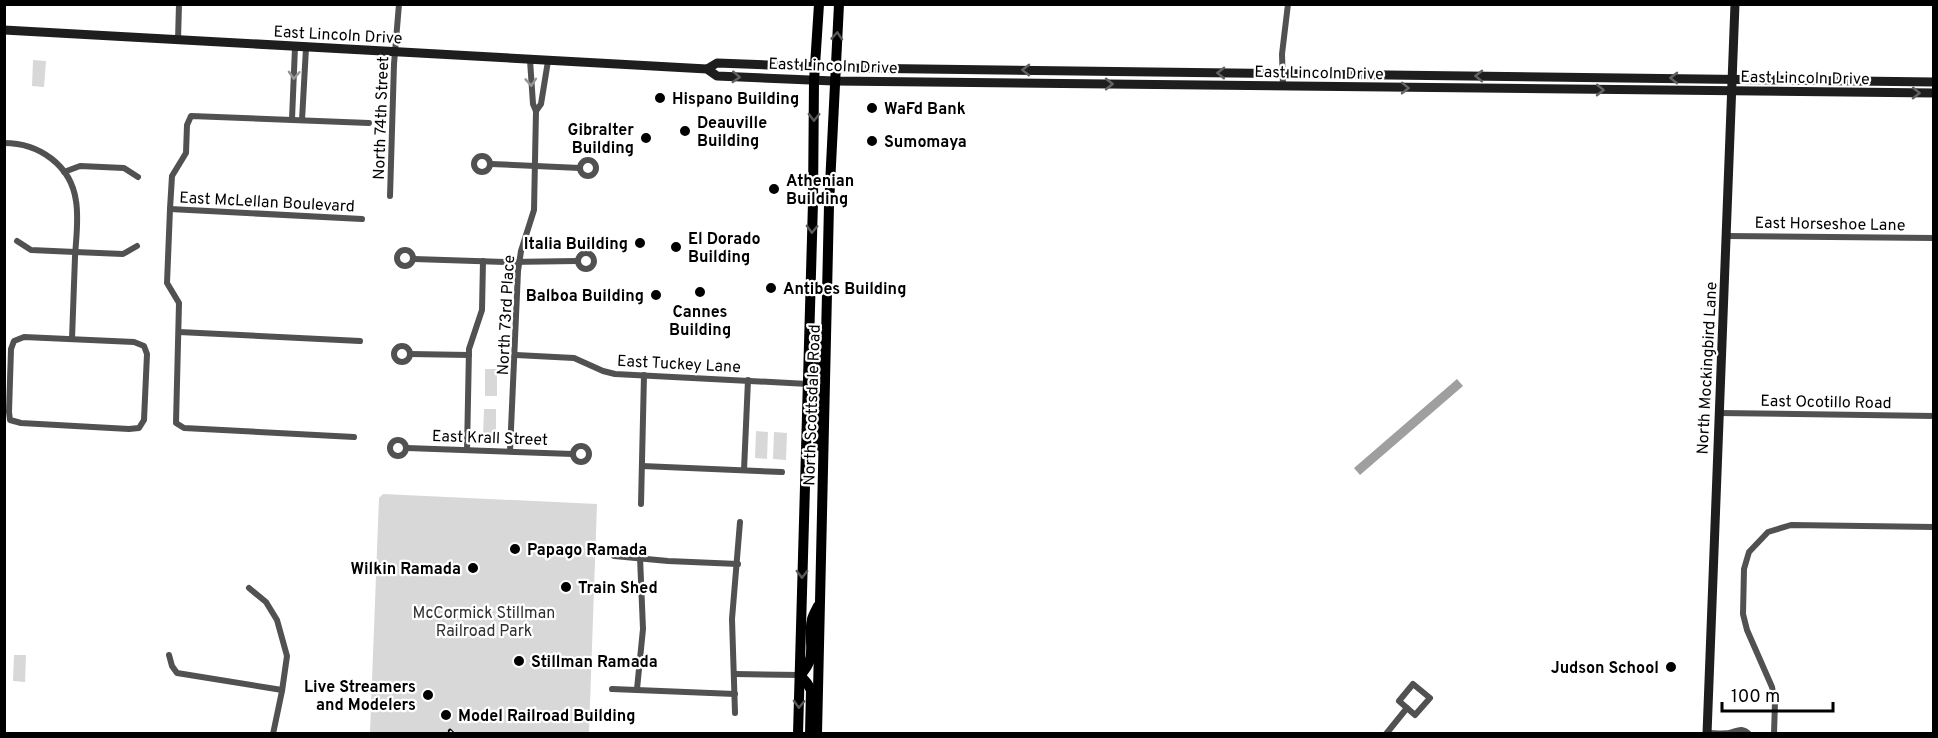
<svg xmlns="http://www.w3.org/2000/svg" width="1938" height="738" font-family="Overpass,sans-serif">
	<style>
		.green { fill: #d8d8d8 }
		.water { fill: #9f9f9f }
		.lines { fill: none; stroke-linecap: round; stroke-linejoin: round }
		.street { stroke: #515151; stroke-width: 6 }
		.secondary { stroke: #1e1e1e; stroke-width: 9 }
		.primary { stroke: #000; stroke-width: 10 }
		.rail-casing { stroke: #000; stroke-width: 4.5 }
		.rail { stroke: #fff; stroke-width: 2; stroke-dasharray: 7; stroke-linecap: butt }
		.oneway { stroke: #595959 }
		.oneway2 { stroke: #626262 }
		.oneway3 { stroke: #979797 }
		.poi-dot { fill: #000; stroke: #fff; stroke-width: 2 }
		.labels { text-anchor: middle; stroke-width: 4.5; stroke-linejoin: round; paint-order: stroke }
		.street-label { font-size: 16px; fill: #000; stroke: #fff }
		.poi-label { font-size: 16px; font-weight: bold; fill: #000; stroke: #fff; text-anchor: start }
		.park-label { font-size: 16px; fill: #2f2f2f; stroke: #fff }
	</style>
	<rect width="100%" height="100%" fill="#fff"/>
	<!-- green -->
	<g class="green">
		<polygon points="33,60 46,61 44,87 32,86"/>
		<rect x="485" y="369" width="12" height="27"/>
		<polygon points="484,409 496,409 496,437 483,436"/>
		<polygon points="756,431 768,432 767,459 755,458"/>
		<polygon points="774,432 787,433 786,460 773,459"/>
		<polygon points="383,494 597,504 589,732 607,733 370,733 379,498"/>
		<polygon points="14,655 26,655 25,682 13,681"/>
	</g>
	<!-- water -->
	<polygon class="water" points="1457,379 1463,386 1360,475 1354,468"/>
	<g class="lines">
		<!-- street -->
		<g class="street">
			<polyline points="178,40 179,4"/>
			<polyline points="1283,86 1282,54 1288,4"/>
			<polyline points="536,111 541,104 548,61"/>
			<polyline points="292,119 295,47"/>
			<polyline points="302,120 306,48"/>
			<path d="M 4,143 C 39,143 71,165 76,201 C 79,219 76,238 75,257 C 74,284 73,312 72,339"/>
			<circle cx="482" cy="164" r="8"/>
			<circle cx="588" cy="168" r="8"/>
			<polyline points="491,164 580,168"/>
			<polyline points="64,172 80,166 124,168 138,177"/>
			<polyline points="390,196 394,64 399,4"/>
			<polyline points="170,209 362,219"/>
			<polyline points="1727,236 1934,238"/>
			<polyline points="17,241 31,250 75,252 123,254 137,246"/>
			<circle cx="405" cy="258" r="8"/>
			<circle cx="586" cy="261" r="8"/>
			<polyline points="414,259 505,262 577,261"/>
			<polyline points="179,332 360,341"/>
			<polygon points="24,337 134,342 144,346 147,354 144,420 139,428 129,429 21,423 10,420 9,412 11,349 14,341"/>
			<circle cx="402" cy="354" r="8"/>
			<polyline points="410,354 469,355"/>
			<polyline points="516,355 574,358 603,371 615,374 808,384"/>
			<polyline points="1718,413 1934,416"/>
			<polyline points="354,437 184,428 176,423 179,303 167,283 170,209 172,176 186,153 187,125 191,116 369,123"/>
			<circle cx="398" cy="448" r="8"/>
			<circle cx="581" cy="454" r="8"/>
			<polyline points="407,448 573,454"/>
			<polyline points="467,450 469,349 482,310 483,261"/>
			<polyline points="510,451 518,271 521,251 534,210 536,111 533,104 530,60"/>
			<polyline points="642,466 782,472"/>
			<polyline points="744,470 748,380"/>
			<polyline points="641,504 644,375"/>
			<polyline points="614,556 668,561 738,564"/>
			<polyline points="249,588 266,602 277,620 287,656 282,691 273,734"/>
			<polyline points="169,655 172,666 177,673 282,690"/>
			<polyline points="735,674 800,675"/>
			<polygon points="1413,684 1430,698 1415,715 1399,701"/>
			<polyline points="612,689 735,694"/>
			<polyline points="637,689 643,629 640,557"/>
			<polyline points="735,713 732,619 740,522"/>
			<path d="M 1707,733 C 1714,733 1722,734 1729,733 C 1738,731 1741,727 1749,734"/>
			<polyline points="1386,734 1407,708"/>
			<polyline points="1774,734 1775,702 1772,687 1747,630 1743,614 1744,569 1749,552 1768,532 1791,525 1934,527"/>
		</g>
		<!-- secondary -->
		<g class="secondary">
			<polyline points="4,30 707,69 717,76 834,81 1934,93"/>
			<polyline points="707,69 717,63 848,68 1934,82"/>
			<polyline points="1707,734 1735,4"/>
		</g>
		<!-- primary -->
		<g class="primary">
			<path d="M 808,384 C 826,401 813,425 819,446"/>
			<path d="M 808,384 C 821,370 817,359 824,343"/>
			<path d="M 800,675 C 819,657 807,641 812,619 C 813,615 816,610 818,606"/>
			<polyline points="800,675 807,683 811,690 810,734"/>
			<polyline points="798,734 813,202 814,81 819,4"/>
			<polyline points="817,734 829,205 839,4"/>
		</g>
		<defs>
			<polyline id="rail" points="450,731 453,734"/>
		</defs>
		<!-- rail casing -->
		<use href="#rail" class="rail-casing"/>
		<!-- rail -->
		<use href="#rail" class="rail"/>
	</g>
	<!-- one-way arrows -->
	<defs><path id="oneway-chevron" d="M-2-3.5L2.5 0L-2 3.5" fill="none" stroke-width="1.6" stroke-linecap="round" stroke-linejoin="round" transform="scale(1.5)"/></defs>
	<g class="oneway">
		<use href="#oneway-chevron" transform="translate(837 36) rotate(-86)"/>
		<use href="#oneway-chevron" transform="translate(814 117) rotate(91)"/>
		<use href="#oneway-chevron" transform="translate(812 229) rotate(92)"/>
		<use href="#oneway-chevron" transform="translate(802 574) rotate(91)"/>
		<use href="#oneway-chevron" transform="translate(799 704) rotate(92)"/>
	</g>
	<g class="oneway2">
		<use href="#oneway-chevron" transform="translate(1026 70) rotate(-179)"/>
		<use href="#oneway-chevron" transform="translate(1221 73) rotate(-179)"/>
		<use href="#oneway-chevron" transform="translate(1479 76) rotate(-179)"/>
		<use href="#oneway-chevron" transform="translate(736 77) rotate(3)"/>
		<use href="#oneway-chevron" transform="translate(1674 78) rotate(-179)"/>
		<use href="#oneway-chevron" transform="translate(1109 84)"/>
		<use href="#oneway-chevron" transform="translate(1405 88) rotate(1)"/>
		<use href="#oneway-chevron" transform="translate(1600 90) rotate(1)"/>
		<use href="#oneway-chevron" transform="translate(1916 93) rotate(1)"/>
	</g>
	<g class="oneway3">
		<use href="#oneway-chevron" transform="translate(294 75) rotate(93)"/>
		<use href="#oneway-chevron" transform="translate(531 82) rotate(86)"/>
	</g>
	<!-- markers -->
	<g class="poi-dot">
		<circle cx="660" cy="98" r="6"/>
		<circle cx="872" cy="108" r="6"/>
		<circle cx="685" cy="131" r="6"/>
		<circle cx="646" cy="138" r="6"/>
		<circle cx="872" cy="141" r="6"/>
		<circle cx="774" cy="189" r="6"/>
		<circle cx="640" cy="243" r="6"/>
		<circle cx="676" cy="247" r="6"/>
		<circle cx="771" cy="288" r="6"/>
		<circle cx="700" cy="292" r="6"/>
		<circle cx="656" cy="295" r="6"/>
		<circle cx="515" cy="549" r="6"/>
		<circle cx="473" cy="568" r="6"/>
		<circle cx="566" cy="587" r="6"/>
		<circle cx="519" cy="661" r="6"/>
		<circle cx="1671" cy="667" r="6"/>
		<circle cx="428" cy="695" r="6"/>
		<circle cx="446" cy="715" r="6"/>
	</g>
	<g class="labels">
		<!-- street labels -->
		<g class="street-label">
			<text transform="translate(338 34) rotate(3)" y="6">East Lincoln Drive</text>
			<text transform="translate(833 65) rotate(2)" y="6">East Lincoln Drive</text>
			<text transform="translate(1319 72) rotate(1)" y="6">East Lincoln Drive</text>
			<text transform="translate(1805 77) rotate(1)" y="6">East Lincoln Drive</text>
			<text transform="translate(380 118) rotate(-88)" y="6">North 74th Street</text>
			<text transform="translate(267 201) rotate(3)" y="6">East McLellan Boulevard</text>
			<text transform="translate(1830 223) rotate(1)" y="6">East Horseshoe Lane</text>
			<text transform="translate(505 315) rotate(-87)" y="6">North 73rd Place</text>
			<text transform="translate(679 363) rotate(3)" y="6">East Tuckey Lane</text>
			<text transform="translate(1706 368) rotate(-87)" y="6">North Mockingbird Lane</text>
			<text transform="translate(1826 401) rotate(1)" y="6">East Ocotillo Road</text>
			<text transform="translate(811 405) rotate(-88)" y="6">North Scottsdale Road</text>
			<text transform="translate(490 437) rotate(2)" y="6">East Krall Street</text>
		</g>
		<!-- poi labels -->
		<g class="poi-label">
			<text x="672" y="104">Hispano Building</text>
			<text x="884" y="114">WaFd Bank</text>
			<text x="697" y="128">Deauville<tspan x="697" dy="18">Building</tspan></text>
			<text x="634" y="135" text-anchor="end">Gibralter<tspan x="634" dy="18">Building</tspan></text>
			<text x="884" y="147">Sumomaya</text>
			<text x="786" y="186">Athenian<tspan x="786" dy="18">Building</tspan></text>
			<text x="688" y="244">El Dorado<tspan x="688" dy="18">Building</tspan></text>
			<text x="628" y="249" text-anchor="end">Italia Building</text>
			<text x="783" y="294">Antibes Building</text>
			<text x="644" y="301" text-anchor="end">Balboa Building</text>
			<text x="700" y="317" text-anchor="middle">Cannes<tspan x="700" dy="18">Building</tspan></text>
			<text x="527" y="555">Papago Ramada</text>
			<text x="461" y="574" text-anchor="end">Wilkin Ramada</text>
			<text x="578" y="593">Train Shed</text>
			<text x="531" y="667">Stillman Ramada</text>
			<text x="1659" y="673" text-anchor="end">Judson School</text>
			<text x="416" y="692" text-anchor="end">Live Streamers<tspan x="416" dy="18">and Modelers</tspan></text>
			<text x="458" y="721">Model Railroad Building</text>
		</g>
		<!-- park labels -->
		<g class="park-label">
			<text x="484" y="618">McCormick Stillman<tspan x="484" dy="18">Railroad Park</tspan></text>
		</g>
	</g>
	<!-- border -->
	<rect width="1938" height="738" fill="none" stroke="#000000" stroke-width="12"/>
	<!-- scale -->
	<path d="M1722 702v9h111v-9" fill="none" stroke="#000000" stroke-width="3"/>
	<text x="1731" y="702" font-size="18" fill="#000000" stroke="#ffffff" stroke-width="4.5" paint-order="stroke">100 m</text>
</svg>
